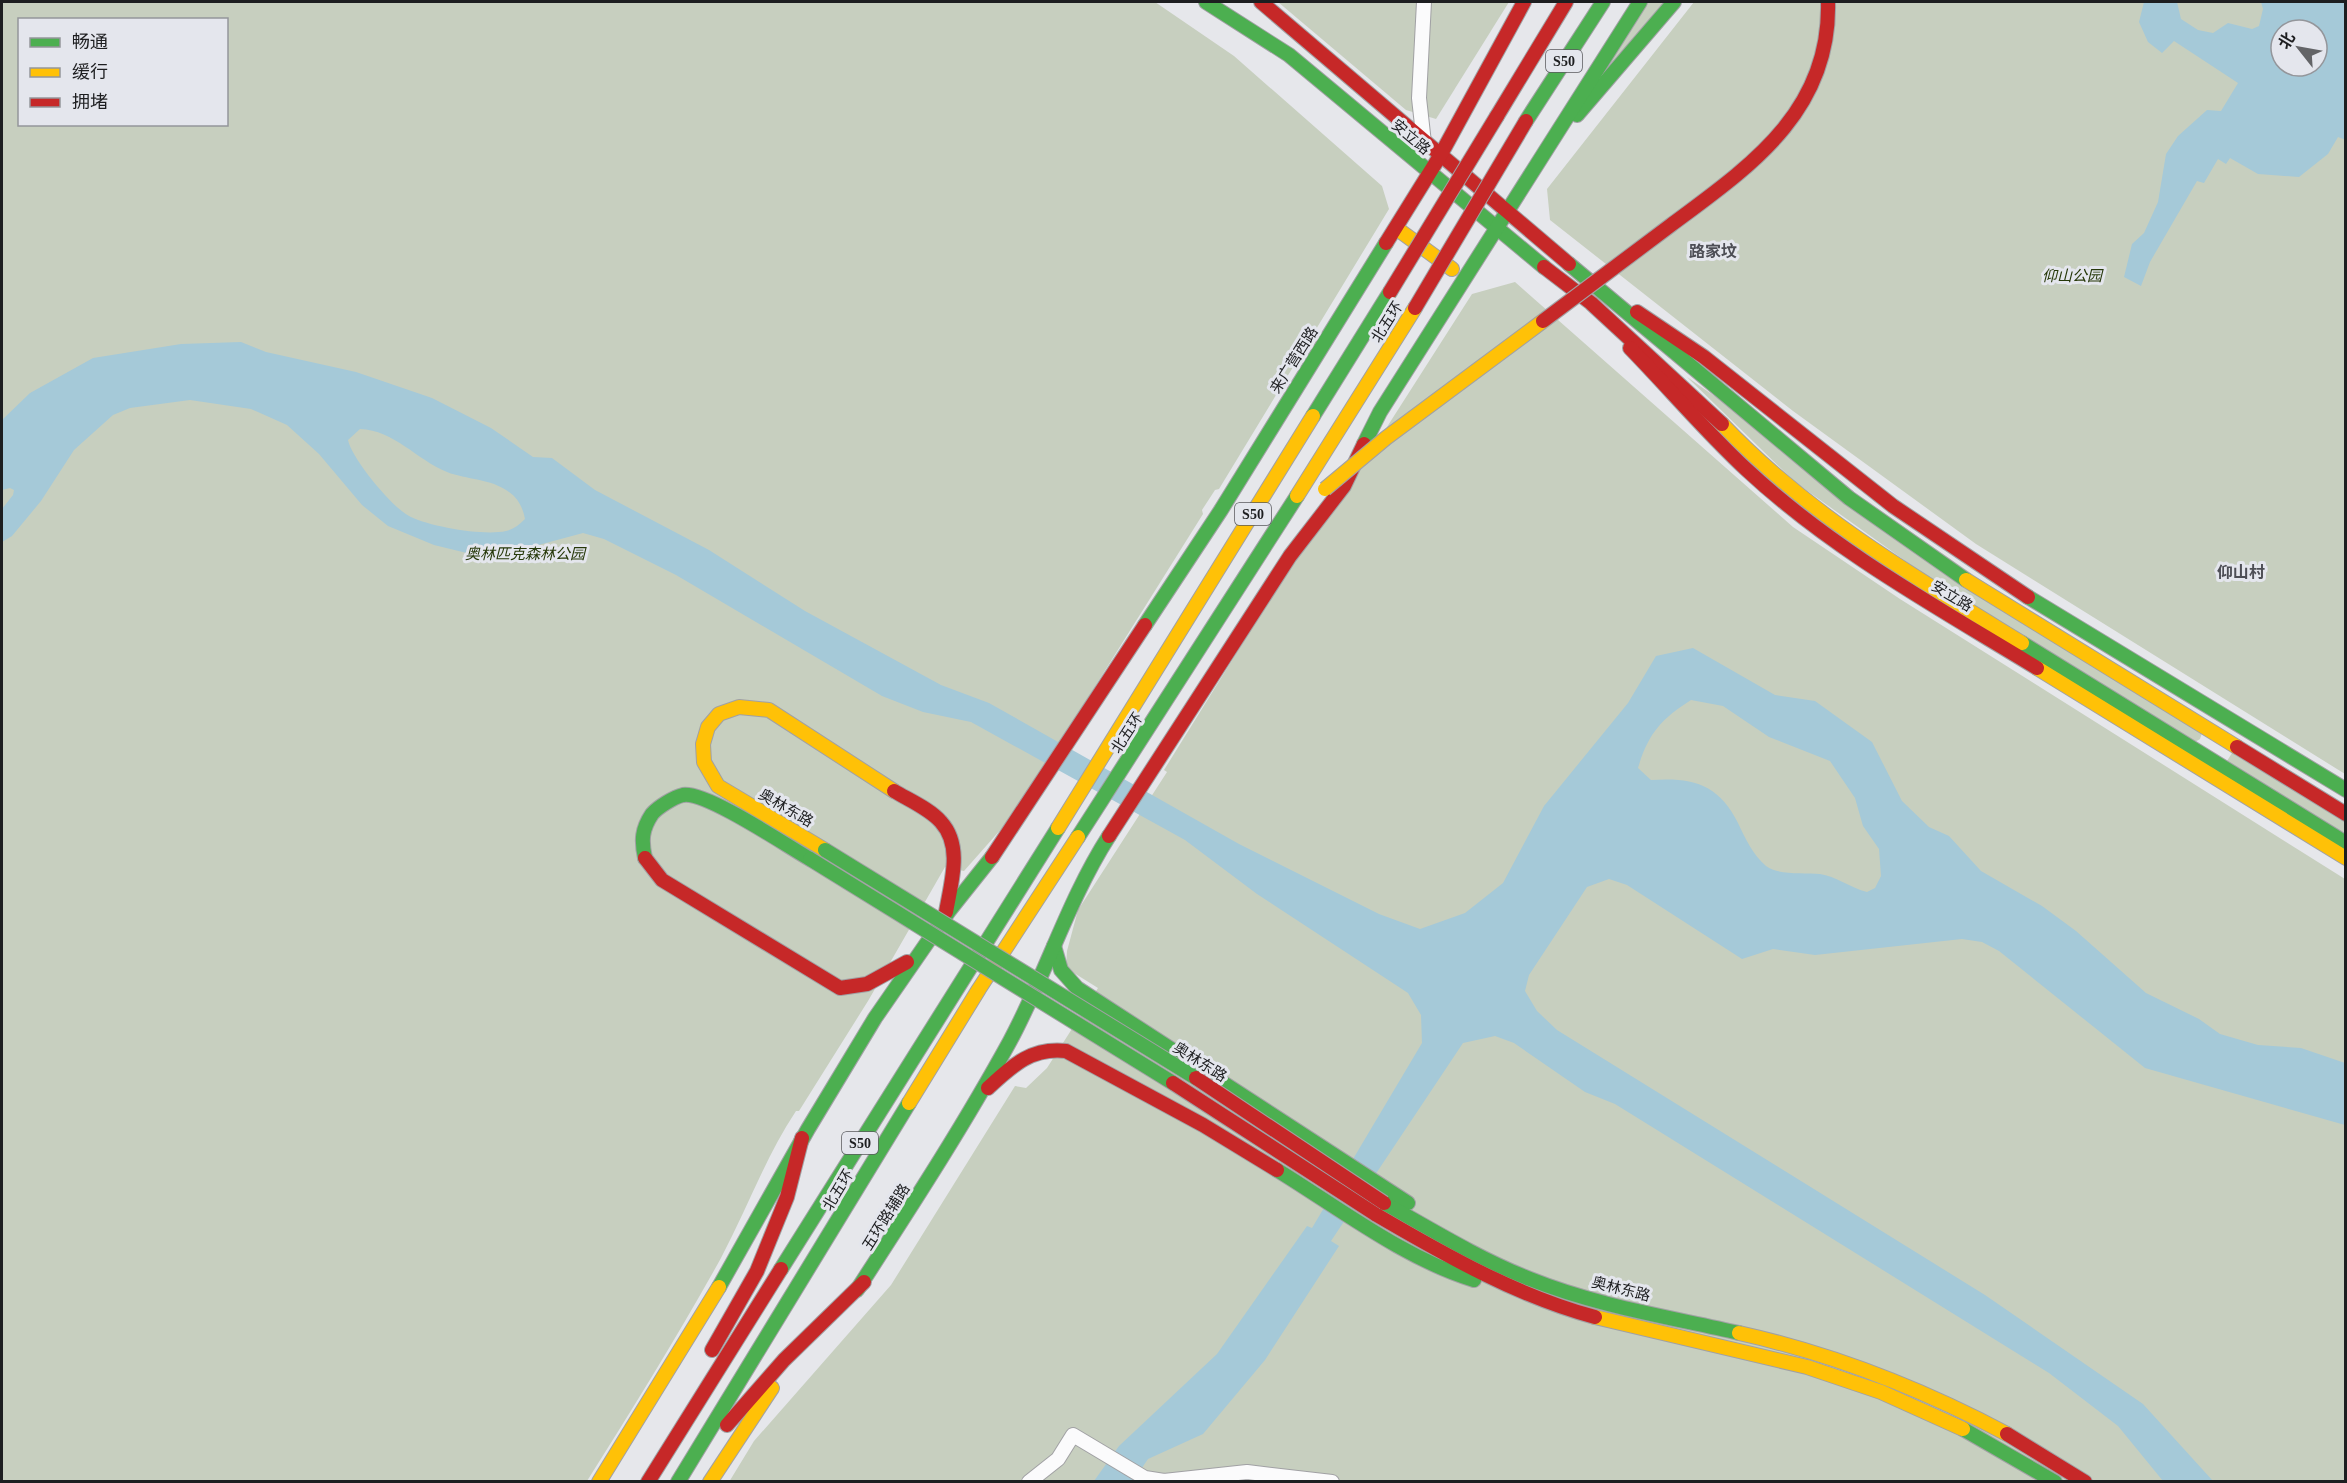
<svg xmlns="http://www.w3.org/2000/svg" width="2347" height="1483" font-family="'Times New Roman','Noto Sans SC',serif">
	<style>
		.green { fill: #c7cfbf; fill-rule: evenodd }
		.water { fill: #a5c9d8; fill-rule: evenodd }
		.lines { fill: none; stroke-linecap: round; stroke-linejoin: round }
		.street-casing { stroke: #a1a1a4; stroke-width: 16 }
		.fast-casing { stroke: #a1a1a4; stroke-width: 16 }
		.slow-casing { stroke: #a1a1a4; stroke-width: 16 }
		.jam-casing { stroke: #a1a1a4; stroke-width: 16 }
		.street { stroke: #fbfbfc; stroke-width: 14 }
		.fast { stroke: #4caf50; stroke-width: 14 }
		.slow { stroke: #ffc107; stroke-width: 14 }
		.jam { stroke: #c62828; stroke-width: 14 }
		.fast-bridge-casing { stroke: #a1a1a4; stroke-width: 16; stroke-linecap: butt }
		.slow-bridge-casing { stroke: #a1a1a4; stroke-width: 16; stroke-linecap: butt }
		.jam-bridge-casing { stroke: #a1a1a4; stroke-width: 16; stroke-linecap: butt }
		.fast-bridge { stroke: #4caf50; stroke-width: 14 }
		.slow-bridge { stroke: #ffc107; stroke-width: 14 }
		.jam-bridge { stroke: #c62828; stroke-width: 14 }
		.labels { text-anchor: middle; stroke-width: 6; stroke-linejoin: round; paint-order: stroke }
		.shield { fill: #e4e6ed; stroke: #595a5e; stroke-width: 1.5 }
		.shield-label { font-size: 14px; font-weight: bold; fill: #1d1e20 }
		.street-label { font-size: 15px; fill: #1d1e20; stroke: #e4e6ed }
		.park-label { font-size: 15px; font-style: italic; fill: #263809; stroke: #e4e6ed }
		.neighbourhood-label { font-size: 16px; font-weight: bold; fill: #4d4e55; stroke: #e4e6ed }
	</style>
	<rect width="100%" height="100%" fill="#e6e7eb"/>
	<!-- green -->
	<g class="green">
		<path d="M 2,2 L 1155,2 L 1234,56 L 1382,186 L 1389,209 L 1219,489 L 1215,490 L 1202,510 L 1203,514 L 1017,811 L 964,871 L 945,867 L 868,1001 L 799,1111 L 796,1111 C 765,1158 747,1209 721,1258 C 679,1334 633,1408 587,1481 L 2,1482 ZM 20,20 L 226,20 L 226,124 L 20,124 Z"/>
		<polygon points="1278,2 1509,2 1436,119 1406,110"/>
		<polygon points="1648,2 1665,2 1614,66 1609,63"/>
		<path d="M 1694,2 L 2345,2 L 2345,774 L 1976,544 L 1793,411 L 1550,220 L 1547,189 ZM 2281,30 L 2317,30 L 2317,66 L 2281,66 Z"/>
		<polygon points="1515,282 1793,527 1900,599 2345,879 2345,1481 729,1482 754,1441 891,1285 1015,1086 1026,1088 1047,1068 1098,988 1066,968 1067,951 1078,910 1167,772 1164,770 1295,559 1362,466 1472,294"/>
		<polygon points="1687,377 2202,733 2200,739 2195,742 1939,585 1795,482"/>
		<polygon points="2232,753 2345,821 2345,838 2227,761"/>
	</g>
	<!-- water -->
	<g class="water">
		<path d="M 2144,2 L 2177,2 L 2181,19 L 2198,30 L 2213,33 L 2228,23 L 2252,29 L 2259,26 L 2263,9 L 2261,2 L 2345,2 L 2346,140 L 2338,137 L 2328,154 L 2299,177 L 2258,174 L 2230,158 L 2226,164 L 2218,159 L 2204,183 L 2197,181 L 2150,262 L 2141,286 L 2124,277 L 2132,244 L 2144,233 L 2158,202 L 2166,154 L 2178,136 L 2207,110 L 2221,111 L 2238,83 L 2174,41 L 2162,53 L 2148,42 L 2139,22 ZM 2281,30 L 2317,30 L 2317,66 L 2281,66 Z"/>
		<path d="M 241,342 L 266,352 L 356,372 L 432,398 L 491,428 L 533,457 L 552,458 L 595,490 L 709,550 L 805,611 L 941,685 L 989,703 L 1239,844 L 1379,914 L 1420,929 L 1465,913 L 1503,883 L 1544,806 L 1628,703 L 1656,656 L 1693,648 L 1775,695 L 1815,701 L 1872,742 L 1902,801 L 1929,827 L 1949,836 L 1981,871 L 2042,906 L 2076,931 L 2146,993 L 2199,1019 L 2220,1034 L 2258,1045 L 2301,1048 L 2345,1063 L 2345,1125 L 2145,1068 L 1999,951 L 1982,942 L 1962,939 L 1815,955 L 1773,949 L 1742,959 L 1627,885 L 1609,879 L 1587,887 L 1529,975 L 1525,991 L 1537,1011 L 1557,1030 L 1985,1295 L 2143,1404 L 2213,1481 L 2163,1481 L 2118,1426 L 2049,1373 L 1615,1104 L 1585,1092 L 1514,1043 L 1495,1036 L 1463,1043 L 1331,1241 L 1339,1246 L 1265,1360 L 1203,1434 L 1148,1459 L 1133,1481 L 1094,1481 L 1119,1446 L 1217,1354 L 1307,1226 L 1312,1228 L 1422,1043 L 1421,1015 L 1408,993 L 1257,894 L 1185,840 L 971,722 L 923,712 L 882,696 L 676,575 L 604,539 L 583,533 L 509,553 L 475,555 L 434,545 L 388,526 L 362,505 L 319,454 L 287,425 L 251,409 L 190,400 L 130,408 L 113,415 L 74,450 L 41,501 L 12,536 L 2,542 L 2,509 L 13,495 L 14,490 L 10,488 L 2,490 L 2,420 L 30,393 L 93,358 L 181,344 ZM 360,429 C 394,430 417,460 447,472 C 467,480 490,478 509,492 C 518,498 523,508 525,519 C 519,525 514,529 506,531 C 484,536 432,527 411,517 C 393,509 352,459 348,440 ZM 1691,700 L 1723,706 L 1769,737 L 1830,761 L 1855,798 L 1863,826 L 1879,849 L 1881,876 L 1875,888 L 1867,892 C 1851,888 1835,876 1820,874 C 1804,872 1780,876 1766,866 C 1753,855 1745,838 1738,823 C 1719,784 1692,777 1651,780 L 1638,768 C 1648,734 1661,719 1691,700 Z"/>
	</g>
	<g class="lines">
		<defs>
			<g id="street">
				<polyline points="1424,143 1419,98 1424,2"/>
				<polyline points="1029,1482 1058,1459 1073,1435 1145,1478 1164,1481 1247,1472 1332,1482"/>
			</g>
			<g id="fast">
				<polyline points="1206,2 1289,55 1544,267"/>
				<polyline points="1577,115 1674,2"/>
				<polyline points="1526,121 1603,2"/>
				<polyline points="1569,264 1849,498 1966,580"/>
				<polyline points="1313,416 1390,292"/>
				<polyline points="1364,444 1380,412 1640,2"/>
				<polyline points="2028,597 2346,790"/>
				<polyline points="1145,625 1221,510 1386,243"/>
				<polyline points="2022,643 2346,843"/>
				<polyline points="1078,837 1297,496"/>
				<path d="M 645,858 C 641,840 642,829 652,814 C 658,807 674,797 683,795 C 706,791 787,846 810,859"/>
				<polyline points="1054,946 1061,970 1077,988 1408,1203"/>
				<path d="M 1277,1170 C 1339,1208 1405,1259 1474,1280"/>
				<path d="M 1384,1203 C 1432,1230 1479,1259 1530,1279 C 1597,1306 1669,1317 1739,1333"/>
				<polyline points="781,1269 1058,828"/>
				<polyline points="719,1287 808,1129 875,1018 949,911 992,857"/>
				<path d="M 857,1290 C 910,1208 963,1127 1010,1041 C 1046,974 1068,900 1109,836"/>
				<polyline points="1963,1429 2055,1482"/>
				<polyline points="678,1482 909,1103"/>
			</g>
			<g id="slow">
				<polyline points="1396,228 1452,269"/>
				<path d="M 1722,424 C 1808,515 1916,578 2022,643"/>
				<polyline points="1297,496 1415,308"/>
				<polyline points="1966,580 2237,747"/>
				<polyline points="2037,668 2346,858"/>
				<polyline points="1058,828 1313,416"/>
				<polyline points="825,850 718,786 704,762 703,744 708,727 719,714 739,707 769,710 894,791"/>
				<polyline points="909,1103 979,989 1078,837"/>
				<polyline points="1595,1317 1807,1367 1881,1392 1963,1429"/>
				<path d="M 1739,1333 C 1833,1354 1922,1389 2007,1434"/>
				<polyline points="599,1482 719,1287"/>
				<polyline points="710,1482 772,1388"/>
			</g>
			<g id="jam">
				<polyline points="1261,2 1569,264"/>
				<polyline points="1497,116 1566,2"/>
				<polyline points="1386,243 1440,156 1524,2"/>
				<polyline points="1544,267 1591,303 1722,424"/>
				<polyline points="1637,312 1704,357 1893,506 2028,597"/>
				<path d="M 1630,348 C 1669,388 1706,432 1747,470 C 1833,550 1937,607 2037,668"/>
				<polyline points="2237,747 2346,814"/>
				<path d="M 894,791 C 909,800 930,809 941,822 C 963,846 951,883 946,912"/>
				<polyline points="1109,836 1290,556 1344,486 1364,444"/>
				<polyline points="992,857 1145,625"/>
				<polyline points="645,858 662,880 840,988 867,984 907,962"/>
				<path d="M 988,1088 C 1012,1066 1031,1047 1066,1051 L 1203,1125 L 1277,1170"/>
				<path d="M 1375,1214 C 1445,1255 1517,1296 1595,1317"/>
				<polyline points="712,1350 757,1271 787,1197 802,1138"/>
				<polyline points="727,1425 784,1360 864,1282"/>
				<polyline points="2007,1434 2085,1482"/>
				<polyline points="648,1482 781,1269"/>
			</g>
		</defs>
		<!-- street casing -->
		<use href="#street" class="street-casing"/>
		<!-- fast casing -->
		<use href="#fast" class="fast-casing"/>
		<!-- slow casing -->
		<use href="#slow" class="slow-casing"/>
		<!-- jam casing -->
		<use href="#jam" class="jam-casing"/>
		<!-- street -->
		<use href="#street" class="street"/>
		<!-- fast -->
		<use href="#fast" class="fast"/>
		<!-- slow -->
		<use href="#slow" class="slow"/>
		<!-- jam -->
		<use href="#jam" class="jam"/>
		<defs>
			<g id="fast-bridge">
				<polyline points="825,850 1196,1078"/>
				<polyline points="810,859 1173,1083"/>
			</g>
			<polyline id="slow-bridge" points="1325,489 1386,438 1543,321"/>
			<g id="jam-bridge">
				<polyline points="1390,292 1497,116"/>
				<polyline points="1415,308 1526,121"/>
				<path d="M 1543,321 C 1586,289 1628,257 1671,225 C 1749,167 1831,112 1828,2"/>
				<polyline points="1196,1078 1384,1203"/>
				<polyline points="1173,1083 1375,1214"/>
			</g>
		</defs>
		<!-- fast-bridge casing -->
		<use href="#fast-bridge" class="fast-bridge-casing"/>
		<!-- slow-bridge casing -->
		<use href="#slow-bridge" class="slow-bridge-casing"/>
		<!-- jam-bridge casing -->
		<use href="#jam-bridge" class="jam-bridge-casing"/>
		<!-- fast-bridge -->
		<use href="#fast-bridge" class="fast-bridge"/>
		<!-- slow-bridge -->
		<use href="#slow-bridge" class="slow-bridge"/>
		<!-- jam-bridge -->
		<use href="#jam-bridge" class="jam-bridge"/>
	</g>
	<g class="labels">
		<!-- shield labels -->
		<g class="shield">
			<rect x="1546" y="50" width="36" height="22" rx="4.5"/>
			<rect x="1235" y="503" width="36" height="22" rx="4.5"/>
			<rect x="842" y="1132" width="36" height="22" rx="4.5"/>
		</g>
		<g class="shield-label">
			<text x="1564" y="66">S50</text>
			<text x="1253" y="519">S50</text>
			<text x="860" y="1148">S50</text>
		</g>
		<!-- street labels -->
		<g class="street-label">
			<text transform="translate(1411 137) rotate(40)" y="5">安立路</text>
			<text transform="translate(1387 322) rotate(-58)" y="5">北五环</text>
			<text transform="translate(1294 360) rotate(-58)" y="5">来广营西路</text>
			<text transform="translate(1952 596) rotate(31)" y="5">安立路</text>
			<text transform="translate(1127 733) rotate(-57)" y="5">北五环</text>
			<text transform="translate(786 808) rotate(30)" y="5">奥林东路</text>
			<text transform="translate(1200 1062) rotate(32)" y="5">奥林东路</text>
			<text transform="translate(838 1190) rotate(-59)" y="5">北五环</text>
			<text transform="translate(886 1217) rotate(-58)" y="5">五环路辅路</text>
			<text transform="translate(1621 1289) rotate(14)" y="5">奥林东路</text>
		</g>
		<!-- park labels -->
		<g class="park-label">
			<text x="2072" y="281">仰山公园</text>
			<text x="525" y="559">奥林匹克森林公园</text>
		</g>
		<!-- neighbourhood labels -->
		<g class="neighbourhood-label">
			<text x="1713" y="257">路家坟</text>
			<text x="2241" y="578">仰山村</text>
		</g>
	</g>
	<!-- border -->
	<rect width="2347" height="1483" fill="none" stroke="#1d1e20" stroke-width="6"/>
	<!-- legend -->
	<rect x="18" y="18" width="210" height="108" fill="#e4e6ed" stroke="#94969b" stroke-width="1.5"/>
	<rect x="30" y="38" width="30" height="9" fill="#4caf50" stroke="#94969b" stroke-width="1.5"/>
	<text x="72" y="48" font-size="18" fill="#1d1e20">畅通</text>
	<rect x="30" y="68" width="30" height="9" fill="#ffc107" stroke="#94969b" stroke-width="1.5"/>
	<text x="72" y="78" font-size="18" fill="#1d1e20">缓行</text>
	<rect x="30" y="98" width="30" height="9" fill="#c62828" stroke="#94969b" stroke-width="1.5"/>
	<text x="72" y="108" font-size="18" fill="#1d1e20">拥堵</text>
	<!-- north arrow -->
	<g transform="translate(2299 48) rotate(301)"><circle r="28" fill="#e4e6ed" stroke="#94969b" stroke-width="1.5"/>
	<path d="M0-4.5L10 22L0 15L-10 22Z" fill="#636467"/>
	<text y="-9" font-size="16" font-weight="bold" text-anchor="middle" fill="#1d1e20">北</text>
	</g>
</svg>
